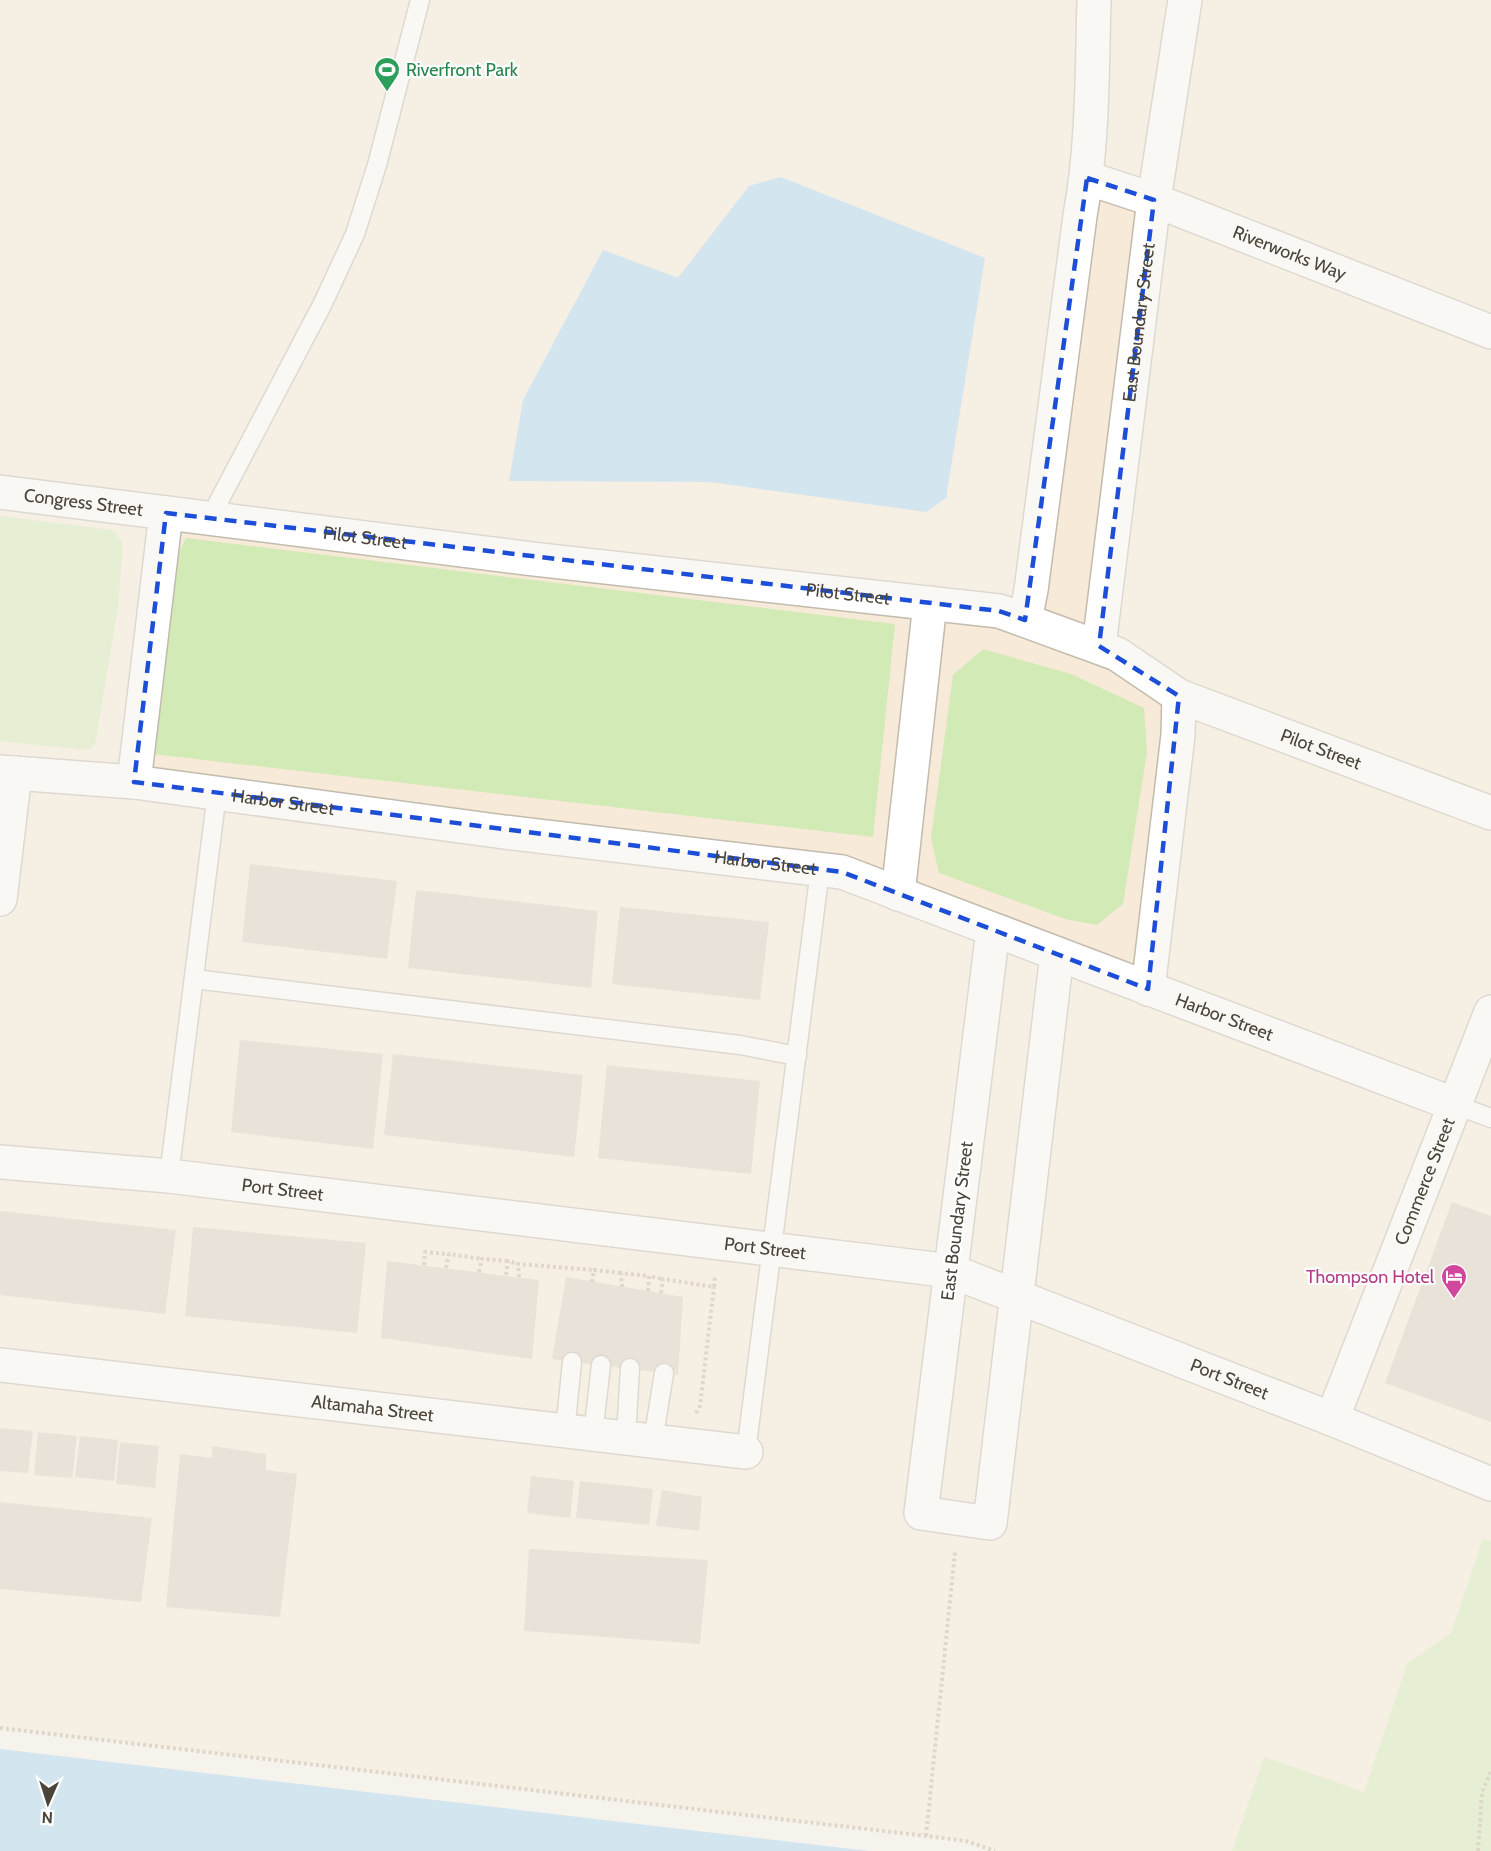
<svg xmlns="http://www.w3.org/2000/svg" width="1491" height="1851" font-family="Cabin,sans-serif">
	<style>
		.commercial { fill: #f7ead8 }
		.green { fill: #d2eab5 }
		.water { fill: #a9d4f2 }
		.building { fill: #d8cfc1 }
		.lines { fill: none; stroke-linecap: round; stroke-linejoin: round }
		.service-casing { stroke: #c2bbae; stroke-width: 21 }
		.minor-casing { stroke: #c2bbae; stroke-width: 36 }
		.path { stroke: #c4b79f; stroke-width: 4; stroke-dasharray: 3 3; stroke-linecap: butt }
		.service { stroke: #fff; stroke-width: 18 }
		.minor { stroke: #fff; stroke-width: 33 }
		.marked { fill: none; stroke: #1d4ed8; stroke-width: 4.5; stroke-dasharray: 12 8; stroke-linejoin: round }
		.labels { text-anchor: middle; stroke-width: 4.5; stroke-linejoin: round; paint-order: stroke }
		.leisure-label { font-size: 18px; fill: #27864d; stroke: #fff; text-anchor: start }
		.street-label { font-size: 18px; fill: #4b4439; stroke: #fff }
		.hotel-label { font-size: 18px; fill: #b23c85; stroke: #fff; text-anchor: end }
	</style>
	<rect width="100%" height="100%" fill="#f6f3ec"/>
	<!-- commercial -->
	<polygon class="commercial" points="0,0 1491,0 1491,1851 998,1851 966,1841 926,1836 0,1728"/>
	<!-- green -->
	<g class="green">
		<polygon points="0,516 112,530 123,543 118,607 95,745 88,750 0,741"/>
		<polygon points="186,538 895,624 873,837 152,754 173,564"/>
		<polygon points="983,649 1071,674 1144,708 1147,752 1123,904 1097,925 1065,919 939,873 931,838 953,675"/>
		<polygon points="1483,1538 1491,1541 1491,1851 1232,1851 1264,1757 1364,1792 1407,1664 1451,1633"/>
	</g>
	<!-- water -->
	<g class="water">
		<polygon points="781,177 985,258 946,498 926,512 710,482 509,481 523,400 603,250 678,278 749,186"/>
		<polygon points="0,1749 869,1851 0,1851"/>
	</g>
	<!-- building -->
	<g class="building">
		<polygon points="250,864 397,881 387,959 242,942"/>
		<polygon points="416,890 598,911 591,988 408,968"/>
		<polygon points="620,907 769,922 760,1000 612,984"/>
		<polygon points="240,1040 383,1054 373,1149 231,1132"/>
		<polygon points="393,1054 583,1075 574,1157 384,1135"/>
		<polygon points="607,1065 760,1081 751,1174 598,1158"/>
		<polygon points="1452,1202 1491,1216 1491,1422 1385,1383"/>
		<polygon points="0,1211 176,1230 165,1314 0,1295"/>
		<polygon points="193,1227 366,1243 357,1333 185,1316"/>
		<polygon points="387,1261 539,1280 532,1359 381,1338"/>
		<polygon points="566,1277 683,1297 678,1375 552,1359"/>
		<polygon points="0,1428 33,1431 28,1473 0,1471"/>
		<polygon points="38,1432 77,1436 72,1478 34,1475"/>
		<polygon points="80,1436 118,1440 114,1481 75,1477"/>
		<polygon points="120,1442 159,1446 155,1488 116,1484"/>
		<polygon points="212,1446 266,1454 266,1470 297,1474 280,1617 166,1607 180,1454 212,1458"/>
		<polygon points="531,1476 574,1481 570,1518 527,1513"/>
		<polygon points="580,1481 653,1489 649,1525 576,1518"/>
		<polygon points="662,1490 702,1497 699,1531 656,1526"/>
		<polygon points="0,1502 152,1518 141,1602 0,1589"/>
		<polygon points="529,1549 708,1560 700,1644 524,1631"/>
	</g>
	<g class="lines">
		<defs>
			<g id="service">
				<polyline points="210,518 323,303 355,234 377,165 420,0"/>
				<polyline points="194,979 740,1045 797,1056"/>
				<polyline points="1456,1105 1491,1118"/>
				<polyline points="169,1176 217,793"/>
				<polyline points="565,1431 572,1362"/>
				<polyline points="593,1435 601,1365"/>
				<polyline points="626,1438 630,1368"/>
				<polyline points="653,1441 664,1373"/>
				<polyline points="746,1452 820,870"/>
			</g>
			<g id="minor">
				<path id="s1" d="M 1087,178 L 1154,200 L 1491,332"/>
				<path id="s2" d="M 0,492 L 533,559 L 999,611 L 1117,654 L 1179,696 L 1491,813"/>
				<path d="M 1025,620 L 1031,590 L 1080,216 C 1093,145 1092,73 1094,0"/>
				<path id="s3" d="M 1099,646 L 1154,200 L 1185,0"/>
				<path id="s4" d="M 0,772 L 134,782 L 504,832 L 842,872 L 1456,1105"/>
				<polyline points="134,782 166,513"/>
				<polyline points="898,894 930,603"/>
				<polyline points="0,899 15,773"/>
				<polyline points="993,930 921,1513 990,1523 1057,954"/>
				<polyline points="1148,989 1178,735 1179,696"/>
				<path id="s5" d="M 0,1162 L 169,1176 L 951,1271 L 1332,1419 L 1491,1484"/>
				<path id="s6" d="M 0,1365 L 746,1452"/>
				<path id="s7" d="M 1332,1419 L 1491,1012"/>
			</g>
		</defs>
		<!-- service casing -->
		<use href="#service" class="service-casing"/>
		<!-- minor casing -->
		<use href="#minor" class="minor-casing"/>
		<!-- path -->
		<g class="path">
			<polyline points="424,1265 425,1252 449,1254"/>
			<polyline points="446,1268 449,1254 482,1259"/>
			<polyline points="479,1272 482,1259 508,1261"/>
			<polyline points="506,1275 508,1261 518,1264"/>
			<polyline points="519,1277 518,1264 594,1270"/>
			<polyline points="592,1282 594,1270 621,1273"/>
			<polyline points="622,1287 621,1273 649,1276"/>
			<polyline points="648,1291 649,1276 663,1279"/>
			<polyline points="661,1293 663,1279 714,1287 715,1277"/>
			<polyline points="696,1413 700,1406 714,1287"/>
			<polyline points="0,1728 926,1836 966,1841 995,1851"/>
			<polyline points="926,1836 955,1552"/>
			<polyline points="1478,1851 1482,1792 1491,1771"/>
		</g>
		<!-- service -->
		<use href="#service" class="service"/>
		<!-- minor -->
		<use href="#minor" class="minor"/>
	</g>
	<!-- marked area -->
	<path d="M0 0H1491V1851H0ZM 1087,178 L 1154,200 L 1099,646 L 1179,696 L 1148,989 L 842,872 L 134,782 L 166,513 L 999,611 L 1025,620 Z" fill="#f6f3ec" fill-opacity=".55" fill-rule="evenodd"/>
	<path class="marked" d="M 1087,178 L 1154,200 L 1099,646 L 1179,696 L 1148,989 L 842,872 L 134,782 L 166,513 L 999,611 L 1025,620 Z"/>
	<!-- icons -->
	<defs>
		<symbol id="stadium-pin" viewBox="-11 -11 22 30"><path d="M0 17L-7.5 6A9.5 9.5 0 1 1 7.5 6Z" fill="#2e9e5b" stroke="#fff"/><path d="M0-5a6.5 5 0 1 0 0 10a6.5 5 0 1 0 0-10ZM-3.5-1.8h7v3.6h-7Z" fill="#fff"/></symbol>
		<symbol id="hotel-pin" viewBox="-11 -11 22 30"><path d="M0 17L-7.5 6A9.5 9.5 0 1 1 7.5 6Z" fill="#d1479c" stroke="#fff"/><path d="M-6-4.5h1.5V1H6V5H4.5V3h-9V5H-6ZM-4 0a1.8 1.8 0 1 1 3.6 0ZM.5 0V-2.5h3Q6-2.5 6 0Z" fill="#fff"/></symbol>
	</defs>
	<g fill-rule="evenodd">
		<use href="#stadium-pin" x="372" y="55" width="30" height="40"/>
		<use href="#hotel-pin" x="1439" y="1262" width="30" height="40"/>
	</g>
	<g class="labels">
		<!-- leisure labels -->
		<g class="leisure-label">
			<text x="406" y="76">Riverfront Park</text>
		</g>
		<!-- street labels -->
		<g class="street-label">
			<text dy="6" stroke="none"><textPath href="#s1" startOffset="216">Riverworks Way</textPath></text>
			<text dy="6" stroke="none"><textPath href="#s3" startOffset="326">East Boundary Street</textPath></text>
			<text dy="6" stroke="none"><textPath href="#s2" startOffset="84">Congress Street</textPath></text>
			<text dy="6" stroke="none"><textPath href="#s2" startOffset="368">Pilot Street</textPath></text>
			<text dy="6" stroke="none"><textPath href="#s2" startOffset="854">Pilot Street</textPath></text>
			<text dy="6" stroke="none"><textPath href="#s2" startOffset="1358">Pilot Street</textPath></text>
			<text dy="6" stroke="none"><textPath href="#s4" startOffset="285">Harbor Street</textPath></text>
			<text dy="6" stroke="none"><textPath href="#s4" startOffset="771">Harbor Street</textPath></text>
			<text dy="6" stroke="none"><textPath href="#s4" startOffset="1257">Harbor Street</textPath></text>
			<text dy="6" stroke="none"><textPath href="#s7" startOffset="255">Commerce Street</textPath></text>
			<text dy="6" stroke="none"><textPath href="#s5" startOffset="284">Port Street</textPath></text>
			<text transform="translate(957 1221) rotate(-83)" y="6">East Boundary Street</text>
			<text dy="6" stroke="none"><textPath href="#s5" startOffset="770">Port Street</textPath></text>
			<text dy="6" stroke="none"><textPath href="#s5" startOffset="1256">Port Street</textPath></text>
			<text dy="6" stroke="none"><textPath href="#s6" startOffset="375">Altamaha Street</textPath></text>
		</g>
		<!-- hotel labels -->
		<g class="hotel-label">
			<text x="1434" y="1283">Thompson Hotel</text>
		</g>
	</g>
	<!-- north arrow -->
	<g transform="translate(48 1803) rotate(183)" stroke="#ffffff" stroke-width="4.5" paint-order="stroke">
	<path d="M0-4.5L10 22L0 15L-10 22Z" fill="#4b4439"/>
	<text y="-9" font-size="16" font-weight="bold" text-anchor="middle" fill="#4b4439">N</text>
	</g>
</svg>
